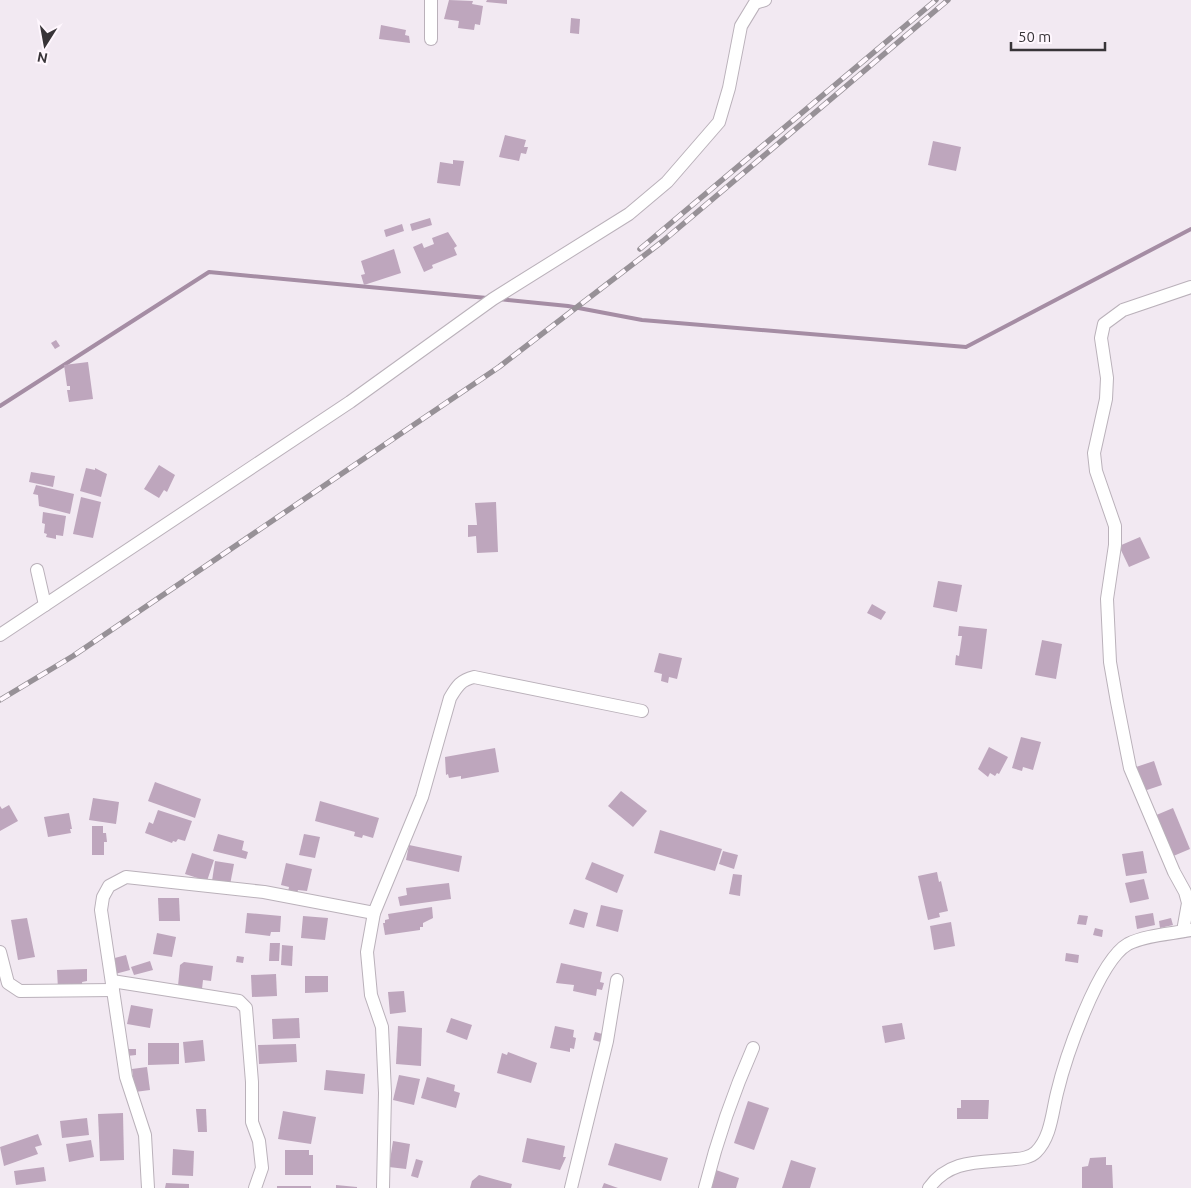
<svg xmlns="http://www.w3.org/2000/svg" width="1191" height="1188" font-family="Ubuntu,sans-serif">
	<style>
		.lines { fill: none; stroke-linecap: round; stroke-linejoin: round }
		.stream { stroke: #a58da4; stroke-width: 4 }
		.building { fill: #bea6bd }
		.minor-casing { stroke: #bab1ba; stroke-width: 14 }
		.minor { stroke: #fff; stroke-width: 12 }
		.rail-casing { stroke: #979197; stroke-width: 5.5 }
		.rail { stroke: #fff7fe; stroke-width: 4; stroke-dasharray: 11; stroke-linecap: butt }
	</style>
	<rect width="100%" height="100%" fill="#f2e9f2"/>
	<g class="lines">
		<!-- stream -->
		<g class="stream">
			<polyline points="499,299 568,306 642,320 966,347 1191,229"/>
			<polyline points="0,406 209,272 487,298"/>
		</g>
	</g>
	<!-- building -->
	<g class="building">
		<polygon points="449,0 473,1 472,4 483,6 480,25 475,24 474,30 458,28 459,21 444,19"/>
		<polygon points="487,0 507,0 507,4 486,2"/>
		<polygon points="571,18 580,19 579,34 570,33"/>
		<polygon points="381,25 406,30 405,35 409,36 410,43 379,39"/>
		<polygon points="505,135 526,140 524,147 528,147 526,154 521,153 519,161 499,157"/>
		<polygon points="933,141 961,147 956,171 928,165"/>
		<polygon points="453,160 464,161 460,186 437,183 440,162 453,164"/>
		<polygon points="430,218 432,225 412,231 410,224"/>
		<polygon points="402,224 404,231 386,237 384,230"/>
		<polygon points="448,232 457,246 454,248 457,255 432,265 433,268 424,272 413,247 422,243 424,248 434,244 432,238"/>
		<polygon points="394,249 401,273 364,285 361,275 365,274 361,261"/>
		<polygon points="56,340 60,346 55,349 51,343"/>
		<polygon points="88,362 93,399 69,402 67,390 70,390 70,386 67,386 64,365"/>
		<polygon points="159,465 175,475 167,492 164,490 159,498 144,489"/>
		<polygon points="86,468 95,470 95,468 107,474 101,497 80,491"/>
		<polygon points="31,472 55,476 53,487 29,482"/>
		<polygon points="36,485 74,494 70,514 39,506 38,495 33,494"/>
		<polygon points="81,497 101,502 93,538 73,534"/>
		<polygon points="496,502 498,552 477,553 476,536 468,537 468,525 477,525 475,503"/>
		<polygon points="43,512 66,516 63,536 56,535 56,539 46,537 47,534 44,533 45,524 42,523"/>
		<polygon points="1140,537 1150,558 1129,567 1119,546"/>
		<polygon points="938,581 962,585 957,612 933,607"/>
		<polygon points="872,604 886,612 881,620 867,613"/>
		<polygon points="959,626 987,629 982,669 955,665 956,655 959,656 962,636 958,636"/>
		<polygon points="1042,640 1062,644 1056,679 1035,675"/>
		<polygon points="659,653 682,658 677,679 669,677 668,683 661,681 662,674 654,672"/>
		<polygon points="1021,737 1041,742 1033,770 1023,767 1022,771 1012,768"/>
		<polygon points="989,747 1008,757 999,774 997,773 995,776 990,773 988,777 978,769"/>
		<polygon points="495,748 499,772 461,779 461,776 449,778 448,774 446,775 445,757"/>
		<polygon points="1154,761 1162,785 1144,791 1136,767"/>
		<polygon points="155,782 201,799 195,818 148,801"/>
		<polygon points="621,791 647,811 633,827 608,806"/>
		<polygon points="93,798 119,802 116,824 89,820"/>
		<polygon points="320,801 379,818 373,838 363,835 362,838 354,836 355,832 315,821"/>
		<polygon points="9,805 18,821 0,831 0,806 2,809"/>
		<polygon points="1173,808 1190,849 1171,857 1154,816"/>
		<polygon points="158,810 192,821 185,841 178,839 176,842 173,841 172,843 145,833 149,822 153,824"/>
		<polygon points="69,813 72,829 70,829 71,833 48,837 44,817"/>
		<polygon points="92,826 103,826 103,833 106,833 107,842 104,842 104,855 92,855"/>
		<polygon points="660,830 722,849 715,871 654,853"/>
		<polygon points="218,834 244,841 242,850 248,852 246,859 213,851"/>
		<polygon points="304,834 320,837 315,858 299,855"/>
		<polygon points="409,845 462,856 459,872 406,860"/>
		<polygon points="723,851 738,855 734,869 719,864"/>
		<polygon points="1143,851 1147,873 1126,876 1122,854"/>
		<polygon points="192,853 214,860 207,881 185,874"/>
		<polygon points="215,861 234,864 230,885 212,881"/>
		<polygon points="592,862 624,875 617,893 585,879"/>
		<polygon points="286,863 312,869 307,891 298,890 297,894 288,892 289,887 281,885"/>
		<polygon points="937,872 939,882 941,881 948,911 939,913 940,917 928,920 918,876"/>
		<polygon points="733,874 742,875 740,896 729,894"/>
		<polygon points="1144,879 1149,899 1130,903 1125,883"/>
		<polygon points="449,883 451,899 400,906 398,897 407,895 406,888"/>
		<polygon points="158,898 179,898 180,921 159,921"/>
		<polygon points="601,905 623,910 618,932 596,926"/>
		<polygon points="432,907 433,918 423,923 423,927 420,927 420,930 385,935 383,923 385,923 385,920 389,919 388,914"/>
		<polygon points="574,909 588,913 584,928 569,924"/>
		<polygon points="247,913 281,916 280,932 271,932 270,936 245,933"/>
		<polygon points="1153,913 1155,925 1137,929 1135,916"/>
		<polygon points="1079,915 1088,916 1086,925 1077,924"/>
		<polygon points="303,916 328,918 325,940 301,938"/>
		<polygon points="27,918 35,957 18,960 11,920"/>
		<polygon points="1171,918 1173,925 1160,928 1159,921"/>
		<polygon points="951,922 955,946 934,950 930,926"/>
		<polygon points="1095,928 1103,930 1102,937 1093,935"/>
		<polygon points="157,933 176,937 172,957 153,954"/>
		<polygon points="270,943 280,943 279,961 269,961"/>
		<polygon points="282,945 293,946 292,966 281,965"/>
		<polygon points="1066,953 1079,955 1078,963 1065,961"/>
		<polygon points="126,955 130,970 115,974 111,959"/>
		<polygon points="237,956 244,957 243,963 236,962"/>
		<polygon points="150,961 153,970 134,975 131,967"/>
		<polygon points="184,962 213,966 211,981 203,980 202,989 178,986 180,965"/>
		<polygon points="561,963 602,972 600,982 604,983 602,990 597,989 596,996 573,991 574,985 556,983"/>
		<polygon points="87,969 87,981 82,982 83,988 58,989 57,970"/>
		<polygon points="276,974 277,996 252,997 251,975"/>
		<polygon points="305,976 328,976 328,992 305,993"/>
		<polygon points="404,991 406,1012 390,1014 388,992"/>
		<polygon points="131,1005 153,1009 150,1028 127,1024"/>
		<polygon points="299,1018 300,1038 273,1039 272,1019"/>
		<polygon points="451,1018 472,1025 467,1040 446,1032"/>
		<polygon points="902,1023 905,1039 885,1043 882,1026"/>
		<polygon points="398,1026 422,1028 421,1066 396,1064"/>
		<polygon points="555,1026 574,1030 573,1037 576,1038 574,1049 570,1048 570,1052 550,1048"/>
		<polygon points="595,1032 606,1035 604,1043 593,1040"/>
		<polygon points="203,1040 205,1061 185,1063 183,1042"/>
		<polygon points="148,1043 179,1043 179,1064 148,1065"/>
		<polygon points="296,1044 297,1062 259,1064 258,1045"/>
		<polygon points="127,1049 136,1049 136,1055 127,1056"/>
		<polygon points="508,1052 537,1063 531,1083 497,1073 502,1053 507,1055"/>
		<polygon points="147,1067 150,1090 135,1092 132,1069"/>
		<polygon points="326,1070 365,1074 363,1094 324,1090"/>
		<polygon points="399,1075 420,1079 414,1105 393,1100"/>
		<polygon points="427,1077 455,1085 454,1091 460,1093 456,1108 421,1098"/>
		<polygon points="961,1100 989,1100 988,1119 957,1119 957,1108 961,1108"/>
		<polygon points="748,1101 769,1108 754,1150 734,1143"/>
		<polygon points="196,1109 206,1109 207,1132 198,1132"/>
		<polygon points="283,1111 316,1117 311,1144 278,1139"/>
		<polygon points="123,1113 124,1160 100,1161 98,1114"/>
		<polygon points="87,1118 89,1135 62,1138 60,1121"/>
		<polygon points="38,1134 42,1145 35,1147 38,1154 4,1166 0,1147"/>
		<polygon points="527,1138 565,1146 563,1157 566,1157 560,1170 522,1162"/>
		<polygon points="91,1140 94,1157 69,1162 66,1144"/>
		<polygon points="393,1141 410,1144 406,1169 389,1167"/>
		<polygon points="615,1143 668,1158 661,1181 608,1165"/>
		<polygon points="173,1149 194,1151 193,1176 172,1175"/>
		<polygon points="285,1150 309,1150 309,1155 313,1155 313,1175 285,1175"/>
		<polygon points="1106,1157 1106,1165 1112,1165 1113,1188 1082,1188 1082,1167 1088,1166 1090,1158"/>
		<polygon points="416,1159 423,1161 418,1178 411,1176"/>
		<polygon points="791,1160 816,1168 810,1188 782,1188"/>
		<polygon points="44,1167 46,1181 16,1185 14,1171"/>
		<polygon points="716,1170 739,1178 736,1188 710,1188"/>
		<polygon points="479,1175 512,1184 511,1188 470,1188 472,1181"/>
		<polygon points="166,1183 189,1184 189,1188 165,1188"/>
		<polygon points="604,1183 618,1188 602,1188"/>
		<polygon points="336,1185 357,1187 357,1188 336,1188"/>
		<rect x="277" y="1186" width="34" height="2"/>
	</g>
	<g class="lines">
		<defs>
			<g id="minor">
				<polyline points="431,39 431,0"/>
				<polyline points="37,570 45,605"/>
				<polyline points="0,635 350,402 493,299 629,214 667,182 719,122 729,88 741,26 755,3 765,0"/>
				<polyline points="1183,931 1188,903 1185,892 1174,872 1130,768 1117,702 1110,662 1107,599 1115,545 1115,526 1096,471 1094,453 1106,399 1107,378 1101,338 1104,324 1123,310 1191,287"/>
				<polyline points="0,952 8,983 20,991 113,990"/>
				<polyline points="112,981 239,1001 246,1008 252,1082 252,1122 259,1141 262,1168 255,1188"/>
				<polyline points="148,1188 145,1135 126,1077 101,910 103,897 109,886 126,877 264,892 374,913"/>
				<path d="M 383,1188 L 385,1093 L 382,1027 L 371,995 L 367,952 L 374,913 L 422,797 L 450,698 C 457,686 461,680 474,677 L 642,711"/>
				<polyline points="571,1188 607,1041 617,980"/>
				<path d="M 705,1188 C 717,1140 733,1093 753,1048"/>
				<path d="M 929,1188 C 950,1158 982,1163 1015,1159 C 1021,1159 1031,1157 1036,1152 C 1051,1137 1052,1113 1057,1093 C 1065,1059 1098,961 1128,944 C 1146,935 1171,934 1191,930"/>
			</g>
		</defs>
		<!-- minor casing -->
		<use href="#minor" class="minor-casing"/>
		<!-- minor -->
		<use href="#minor" class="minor"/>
		<defs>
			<g id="rail">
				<polyline points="640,249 936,0"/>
				<polyline points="0,700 73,656 499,367 663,241 948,0"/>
			</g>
		</defs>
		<!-- rail casing -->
		<use href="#rail" class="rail-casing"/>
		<!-- rail -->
		<use href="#rail" class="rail"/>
	</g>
	<!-- north arrow -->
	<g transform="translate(45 45) rotate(191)" stroke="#fff7fe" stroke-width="4" paint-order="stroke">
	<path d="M0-4L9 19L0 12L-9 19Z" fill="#383438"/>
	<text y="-8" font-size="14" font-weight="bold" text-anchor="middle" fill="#383438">N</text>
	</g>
	<!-- scale -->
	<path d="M1011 42v8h94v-8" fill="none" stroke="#383438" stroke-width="2.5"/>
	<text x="1018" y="42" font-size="15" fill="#383438" stroke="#fff7fe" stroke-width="4" paint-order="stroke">50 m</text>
</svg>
